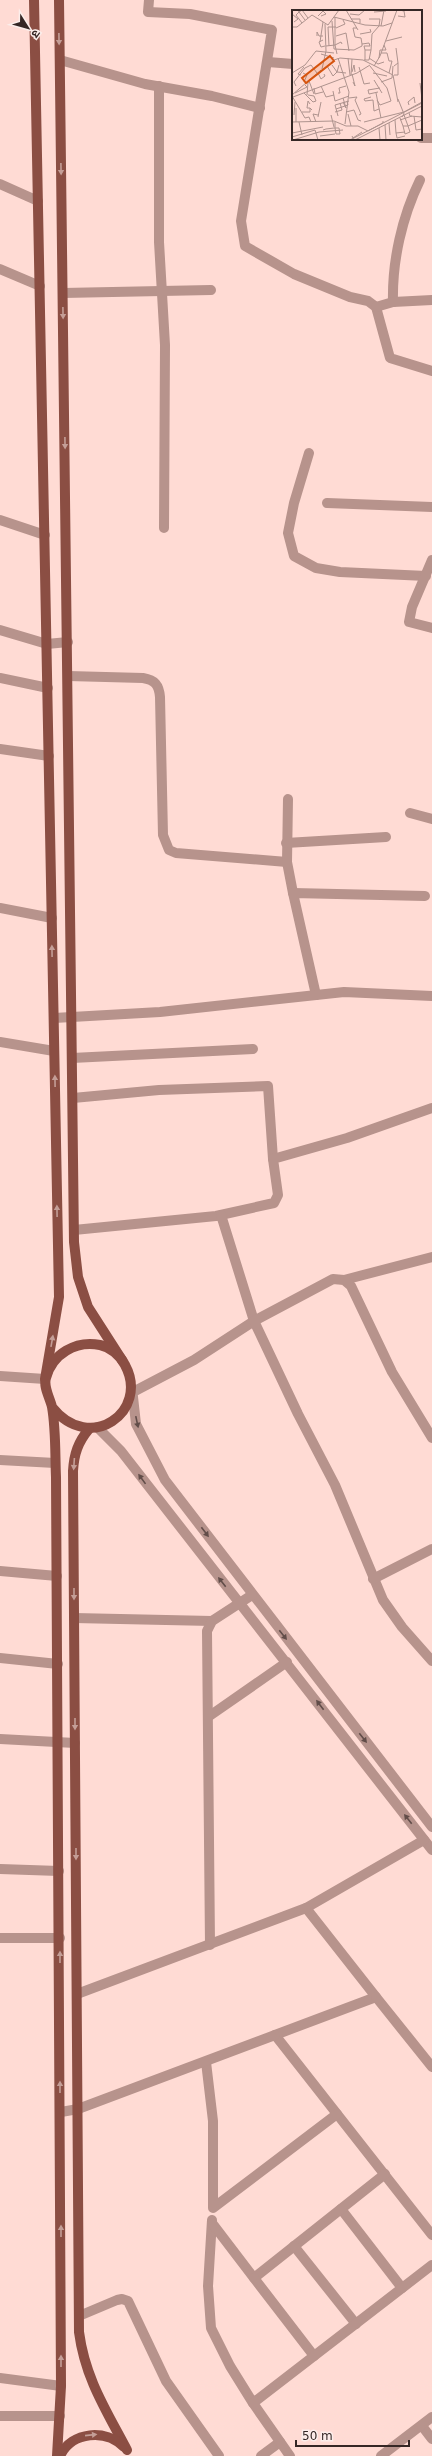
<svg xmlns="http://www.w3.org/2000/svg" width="432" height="2456" font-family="'DejaVu Sans','Noto Sans Devanagari',sans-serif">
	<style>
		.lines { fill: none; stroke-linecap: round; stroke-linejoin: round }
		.street { stroke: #b7938c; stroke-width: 10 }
		.primary { stroke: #8b4e43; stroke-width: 10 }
		.oneway { fill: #c49e97 }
		.oneway2 { fill: #624d49 }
		.inset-road { fill: none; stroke: #ae938e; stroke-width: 1 }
		.view { fill: #d6540e; fill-opacity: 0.15; stroke: #d6540e; stroke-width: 2 }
		.inset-edge { fill: none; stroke: #352725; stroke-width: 2 }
	</style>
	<rect width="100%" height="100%" fill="#ffdbd4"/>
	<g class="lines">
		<!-- street -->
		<g class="street">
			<polyline points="149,0 148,12 190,14 272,30 241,221 245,246 294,274 350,297 368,301 376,307 390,358 432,371"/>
			<polyline points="60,60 145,84 212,96 260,108"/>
			<polyline points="268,62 293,64"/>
			<polyline points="159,86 159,242 165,345 164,528"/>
			<polyline points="421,138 432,138"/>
			<polyline points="0,184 38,201"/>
			<polyline points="0,269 40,286"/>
			<polyline points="63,293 211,290"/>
			<path d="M 393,302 C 392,261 402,217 420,180"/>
			<polyline points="376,307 393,302 432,300"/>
			<polyline points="309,453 294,503 288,533 294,556 316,568 340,572 426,576"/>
			<polyline points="327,503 432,507"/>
			<polyline points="0,520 45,535"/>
			<polyline points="432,560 412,607 409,622 432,628"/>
			<polyline points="0,630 47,644 68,642"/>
			<path d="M 68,676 L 143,678 C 155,680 159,685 160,697 L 163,835 L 169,850 L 176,853 L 287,862"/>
			<polyline points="0,678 48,688"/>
			<polyline points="0,749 49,756"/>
			<polyline points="288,799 287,862 293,893"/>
			<polyline points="410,813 432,819"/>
			<polyline points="286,843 386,837"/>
			<polyline points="0,908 52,918"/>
			<polyline points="316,995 293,893 425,896"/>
			<polyline points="54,1018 160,1012 344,992 432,996"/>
			<polyline points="0,1042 54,1051"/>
			<polyline points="72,1058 253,1049"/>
			<polyline points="73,1098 159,1090 268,1086 273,1159"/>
			<polyline points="74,1230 216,1216 274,1203 278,1195 273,1159 347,1138 432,1108"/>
			<polyline points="344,1280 432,1257"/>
			<polyline points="0,1376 45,1379"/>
			<polyline points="132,1388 136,1424 165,1480 432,1827"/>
			<polyline points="133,1392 194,1360 254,1321 221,1215"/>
			<polyline points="97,1427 121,1451 432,1850"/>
			<polyline points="432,1438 392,1372 351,1286 344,1280 333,1279 254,1321 298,1414 335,1485 383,1600 402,1627 432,1661"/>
			<polyline points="0,1460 55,1463"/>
			<polyline points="0,1571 57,1576"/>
			<polyline points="373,1579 432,1549"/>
			<polyline points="74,1618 212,1621"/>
			<polyline points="0,1658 58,1664"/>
			<polyline points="208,1717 287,1662"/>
			<polyline points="0,1739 75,1743"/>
			<polyline points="424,1840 306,1908 376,1997 275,2035 432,2235"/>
			<polyline points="0,1869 59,1871"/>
			<polyline points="0,1938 60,1938"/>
			<polyline points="210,1945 207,1631 212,1621 252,1595"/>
			<polyline points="77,1994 306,1908"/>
			<polyline points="376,1997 432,2067"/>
			<polyline points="206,2062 213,2121 213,2208 337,2114"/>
			<polyline points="61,2112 78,2109 275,2035"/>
			<polyline points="341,2209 402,2288"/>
			<polyline points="212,2220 208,2286 211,2328 230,2366 253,2403"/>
			<polyline points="212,2223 254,2278 385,2174"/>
			<polyline points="294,2246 356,2324"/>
			<polyline points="254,2278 314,2356"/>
			<polyline points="79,2316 117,2300 122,2299 128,2301 166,2381 219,2456"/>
			<polyline points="0,2378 61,2386"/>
			<polyline points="0,2416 60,2416"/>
			<polyline points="422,2426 432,2439"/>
			<polyline points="261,2456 280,2442"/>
			<polyline points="290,2456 253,2403 432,2265"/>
			<polyline points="381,2456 432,2417"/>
		</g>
		<!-- primary -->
		<g class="primary">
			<polyline points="34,0 59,1297 45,1379"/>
			<polyline points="59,0 74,1242 78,1277 88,1307 122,1360"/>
			<path d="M 52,1407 C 90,1455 150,1411 125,1365 C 120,1355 110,1347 100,1345 C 76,1340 52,1354 46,1378 C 43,1387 50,1398 52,1407 C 56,1430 55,1455 56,1477 L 61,2386 L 57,2456"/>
			<path d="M 89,1429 C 78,1442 74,1454 73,1471 L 79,2332 C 85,2378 106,2410 127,2450"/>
			<path d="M 60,2456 C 72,2431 106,2429 124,2447"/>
		</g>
	</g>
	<!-- one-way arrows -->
	<defs><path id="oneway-solid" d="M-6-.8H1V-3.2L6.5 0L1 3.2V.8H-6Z"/></defs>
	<g class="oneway">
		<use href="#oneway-solid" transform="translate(59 39) rotate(89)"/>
		<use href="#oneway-solid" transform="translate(61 169) rotate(89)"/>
		<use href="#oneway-solid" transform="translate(63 313) rotate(89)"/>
		<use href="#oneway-solid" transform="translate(65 443) rotate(89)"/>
		<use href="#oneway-solid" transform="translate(52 951) rotate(-91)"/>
		<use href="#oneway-solid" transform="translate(55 1081) rotate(-91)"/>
		<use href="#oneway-solid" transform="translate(57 1211) rotate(-91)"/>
		<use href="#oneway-solid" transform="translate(52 1341) rotate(-80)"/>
		<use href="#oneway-solid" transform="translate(74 1464) rotate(94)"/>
		<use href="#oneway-solid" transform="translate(74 1594) rotate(90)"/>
		<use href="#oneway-solid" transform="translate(75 1724) rotate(90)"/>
		<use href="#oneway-solid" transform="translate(76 1854) rotate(90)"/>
		<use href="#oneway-solid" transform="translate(60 1957) rotate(-90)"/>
		<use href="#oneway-solid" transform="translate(60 2087) rotate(-90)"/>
		<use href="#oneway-solid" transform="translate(61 2231) rotate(-90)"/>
		<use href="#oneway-solid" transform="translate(61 2361) rotate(-90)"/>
		<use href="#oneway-solid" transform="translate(91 2435) rotate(-6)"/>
	</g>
	<g class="oneway2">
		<use href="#oneway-solid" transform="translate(137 1422) rotate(78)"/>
		<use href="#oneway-solid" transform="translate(142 1479) rotate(-126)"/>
		<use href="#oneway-solid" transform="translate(205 1532) rotate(53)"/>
		<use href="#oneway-solid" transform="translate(222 1582) rotate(-128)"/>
		<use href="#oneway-solid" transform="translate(283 1635) rotate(52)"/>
		<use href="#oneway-solid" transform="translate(320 1705) rotate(-127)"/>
		<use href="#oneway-solid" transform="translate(363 1738) rotate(52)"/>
		<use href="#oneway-solid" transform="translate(408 1819) rotate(-128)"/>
	</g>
	<!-- overview -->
	<g transform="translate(292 10)">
		<rect width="130" height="130" fill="#ffdbd4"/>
		<path class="inset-road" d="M 6,0 L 7,2 L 10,0 L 16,8M 54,0 L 66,20M 82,2 L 94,1M 0,4 L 6,9 L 2,12M 58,4 L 67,5 L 73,0M 20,5 L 36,15 L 47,0M 26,6 L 31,1 L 34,4 L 29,6M 106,6 L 113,7 L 112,1 L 107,0M 42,7 L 73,15 L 91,16 L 100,13M 59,9 L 68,9 L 68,13M 77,9 L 88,9 L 87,16 L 80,24 L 79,40M 40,11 L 42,39 L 62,40 L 70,36 L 70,34 L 77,33 L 78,36 L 72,36 L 73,40M 10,13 L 4,5 L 7,2 L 13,10M 89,16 L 92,0M 0,17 L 5,17 L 20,5M 44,18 L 53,14 L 51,10M 65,18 L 61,18 L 63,27 L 69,28 L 70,34M 68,24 L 79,22 L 78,19M 25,26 L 25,22 L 27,26 L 31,26M 44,26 L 54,23 L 57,41M 31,30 L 27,32 L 29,37 L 33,36M 94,31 L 110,27M 28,32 L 31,12M 34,36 L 43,35 L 43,7M 37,36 L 36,17 L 44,17M 104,38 L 106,53M 89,43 L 95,43 L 97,51 L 100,51 L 97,63M 29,44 L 42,48M 45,44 L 43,35 L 49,32 L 50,34M 46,48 L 57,82 L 53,114M 56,48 L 58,65M 77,48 L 86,54 L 92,52M 87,48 L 88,40 L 94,40 L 92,35M 42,50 L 48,48 L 71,50 L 101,65 L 106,92M 72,50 L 77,50 L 79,40 L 73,40 L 73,50M 47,55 L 45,62 L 54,63M 35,56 L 41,66 L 45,62 L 40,55M 78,56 L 95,78 L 99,91 L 88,95 L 85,90M 82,56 L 88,46 L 105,0M 102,56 L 106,53 L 106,65 L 102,65M 67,57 L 72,74 L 78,73M 30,59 L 34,41 L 33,14M 30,60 L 42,51M 60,62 L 62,55 L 63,62M 0,63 L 13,55 L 24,41 L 42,43M 11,63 L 15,65 L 12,72M 26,63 L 29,69 L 33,66 L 32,64M 81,63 L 95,66M 60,64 L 63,76 L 61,72M 9,65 L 6,64 L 12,57M 59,65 L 60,49M 82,70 L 90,83M 17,71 L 22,84M 89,72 L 100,68 L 101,56M 128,73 L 130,89M 4,76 L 2,72 L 13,58 L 19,55 L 25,63M 29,76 L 34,87 L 42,85M 22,78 L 23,84 L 31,82M 41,81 L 43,91 L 57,86M 86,82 L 77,84 L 76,80 L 88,78M 3,83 L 15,77 L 13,75M 12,83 L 21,92 L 24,91 L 22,86 L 16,85M 46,83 L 48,83 L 47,78 L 54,76M 84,83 L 89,108M 0,85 L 29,60M 15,85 L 16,72M 0,86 L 13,108 L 17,107 L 19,112M 1,87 L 65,63 L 78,55M 79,87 L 72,89 L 73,91 L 81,90 L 82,101 L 87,99M 57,88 L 65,87 L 63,90 L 69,104 L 67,105M 106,89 L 112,104 L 110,107M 51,92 L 54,98 L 51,88M 18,94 L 16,91 L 15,98 L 18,98M 117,95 L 116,92 L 122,87 L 123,93M 44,99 L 56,95 L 55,91M 10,102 L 18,102 L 18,98 L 20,100M 43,102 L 50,100 L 48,93M 54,102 L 62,100 L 66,110 L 69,111M 117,103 L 118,106 L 130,107M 56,104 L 59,116M 2,105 L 3,92M 39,105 L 42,117M 112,105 L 116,116 L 130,110M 46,106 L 43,95 L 57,91M 122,106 L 124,120 L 130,119M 26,107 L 29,92M 108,108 L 111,116 L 116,116 L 118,122 L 113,124 L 111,116M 103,110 L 104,123 L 113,122M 108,110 L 120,106M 0,112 L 42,111 L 54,116 L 66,116 L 76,121 L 91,113 L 91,111M 4,112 L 4,98M 7,112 L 10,125M 24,112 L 21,104 L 26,105M 72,112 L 112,102 L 130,92M 97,113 L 98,125M 93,115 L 94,130M 87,118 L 88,130M 31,120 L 34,119 L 42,118 L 47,118 L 48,124 L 44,124 L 43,118 L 43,112M 0,123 L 31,117M 104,123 L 105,128 L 113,126M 28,126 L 43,124M 60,126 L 61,128 L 70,122M 0,127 L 23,120 L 26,130M 1,130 L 27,122 L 51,120M 58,130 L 130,93M 63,130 L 130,96"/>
		<path class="view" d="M 38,46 L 42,51 L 14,73 L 10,68 Z"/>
		<rect width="130" height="130" class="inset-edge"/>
	</g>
	<!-- north arrow -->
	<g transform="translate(28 28) rotate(127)" stroke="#fceeeb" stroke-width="3" paint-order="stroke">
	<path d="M0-3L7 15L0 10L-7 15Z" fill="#352725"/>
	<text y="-6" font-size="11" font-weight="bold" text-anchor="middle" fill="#352725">उ</text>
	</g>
	<!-- scale -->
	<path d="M296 2440v6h113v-6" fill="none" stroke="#352725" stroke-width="2"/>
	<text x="302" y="2440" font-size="12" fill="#352725" stroke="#fceeeb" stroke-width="3" paint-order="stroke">50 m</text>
</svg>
